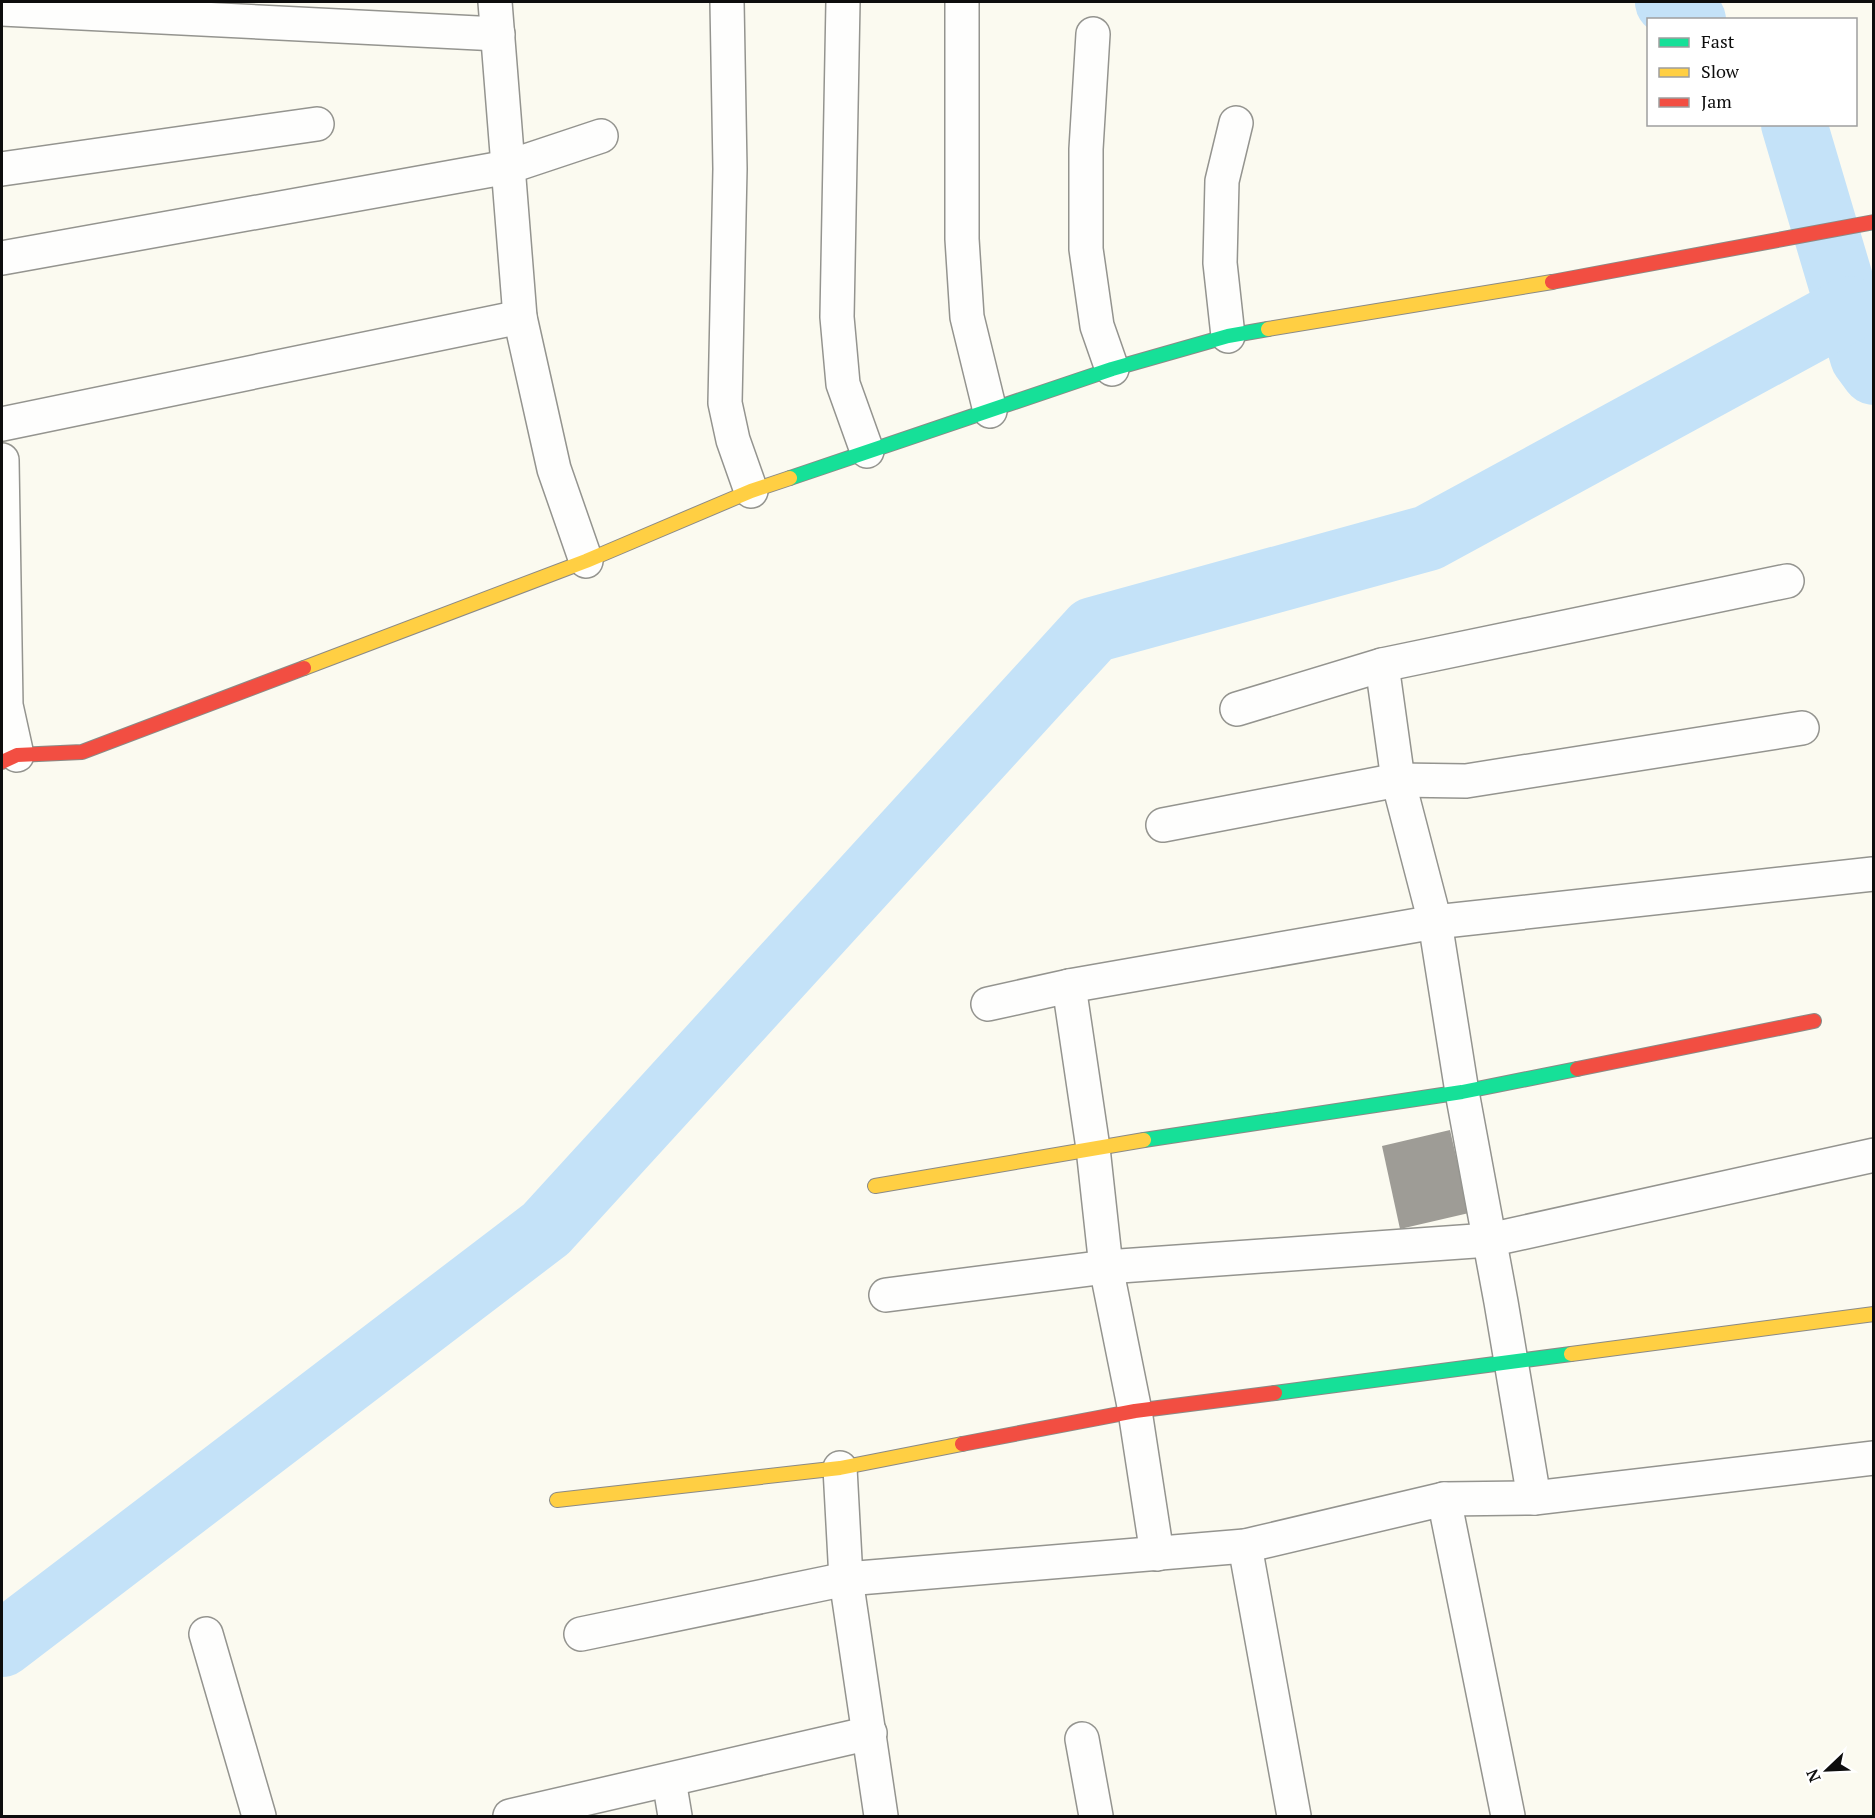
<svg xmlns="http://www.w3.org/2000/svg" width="1875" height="1818" font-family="'PT Serif',serif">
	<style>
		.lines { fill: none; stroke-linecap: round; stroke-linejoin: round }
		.river { stroke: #c4e2f8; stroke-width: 66 }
		.building { fill: #9e9c96 }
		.street-casing { stroke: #94948f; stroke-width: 36 }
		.fast-casing { stroke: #8b8a86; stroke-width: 16 }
		.slow-casing { stroke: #8b8a86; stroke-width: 16 }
		.jam-casing { stroke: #8b8a86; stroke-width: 16 }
		.street { stroke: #fefefd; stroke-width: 33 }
		.fast { stroke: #16e098; stroke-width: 14 }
		.slow { stroke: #ffcf43; stroke-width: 14 }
		.jam { stroke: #f24e42; stroke-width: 14 }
	</style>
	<rect width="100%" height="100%" fill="#fbfaf0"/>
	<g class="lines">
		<!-- river -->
		<g class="river">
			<polyline points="1668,2 1693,20"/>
			<polyline points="1794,124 1863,357 1874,372"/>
			<polyline points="2,1644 546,1229 1093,630 1428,538 1849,309"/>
		</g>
	</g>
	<!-- building -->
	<polygon class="building" points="1450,1130 1469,1213 1400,1229 1382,1146"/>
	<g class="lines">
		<defs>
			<g id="street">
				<polyline points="495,2 520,317 554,469 586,561"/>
				<polyline points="727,2 730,169 725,403 733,440 751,491"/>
				<polyline points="843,2 837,317 843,384 867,451"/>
				<polyline points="962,2 962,239 967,317 990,411"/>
				<polyline points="2,9 498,34"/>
				<polyline points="1093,34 1086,149 1086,249 1097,326 1112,369"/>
				<polyline points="2,169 317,124"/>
				<polyline points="2,258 508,167 601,136"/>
				<polyline points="1228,336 1220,263 1222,181 1236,123"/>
				<polyline points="2,424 520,317"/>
				<polyline points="2,460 6,705 17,755"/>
				<polyline points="1382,665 1398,780 1435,922 1462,1092 1501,1302 1534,1498"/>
				<polyline points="1237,709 1382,665 1787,581"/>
				<polyline points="1163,825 1398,780 1466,781 1802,728"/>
				<polyline points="1069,986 1093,1148 1106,1267 1135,1411 1157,1554"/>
				<polyline points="988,1004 1069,986 1435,922 1873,874"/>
				<polyline points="886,1295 1106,1267 1489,1240 1874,1155"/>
				<polyline points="840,1468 846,1579 881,1816"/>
				<polyline points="1444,1499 1508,1816"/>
				<polyline points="1245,1546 1294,1816"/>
				<polyline points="206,1634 259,1816"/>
				<polyline points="581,1634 846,1579 1245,1546 1444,1499 1534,1498 1874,1458"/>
				<polyline points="1082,1739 1096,1816"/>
				<polyline points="669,1780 675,1816"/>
				<polyline points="510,1816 870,1733"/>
			</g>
			<g id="fast">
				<polyline points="790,478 1112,369 1228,336 1268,329"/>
				<polyline points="1144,1140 1462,1092 1577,1069"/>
				<polyline points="1275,1393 1571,1354"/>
			</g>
			<g id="slow">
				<polyline points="1268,329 1552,282"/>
				<polyline points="304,668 586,561 751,491 790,478"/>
				<polyline points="875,1186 1144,1140"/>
				<polyline points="1571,1354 1874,1314"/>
				<polyline points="557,1500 840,1468 962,1444"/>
			</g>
			<g id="jam">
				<polyline points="1552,282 1874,222"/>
				<polyline points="2,762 17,755 82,752 304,668"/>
				<polyline points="1577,1069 1814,1021"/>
				<polyline points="962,1444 1135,1411 1275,1393"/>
			</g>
		</defs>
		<!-- street casing -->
		<use href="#street" class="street-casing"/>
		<!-- fast casing -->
		<use href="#fast" class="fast-casing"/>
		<!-- slow casing -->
		<use href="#slow" class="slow-casing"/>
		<!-- jam casing -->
		<use href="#jam" class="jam-casing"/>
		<!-- street -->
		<use href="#street" class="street"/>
		<!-- fast -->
		<use href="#fast" class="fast"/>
		<!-- slow -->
		<use href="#slow" class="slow"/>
		<!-- jam -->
		<use href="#jam" class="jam"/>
	</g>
	<!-- border -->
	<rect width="1875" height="1818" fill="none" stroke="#0d0d0d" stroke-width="6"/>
	<!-- legend -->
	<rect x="1647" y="18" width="210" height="108" fill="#ffffff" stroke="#9e9e9e" stroke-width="1.5"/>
	<rect x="1659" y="38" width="30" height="9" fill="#16e098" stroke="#9e9e9e" stroke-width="1.5"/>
	<text x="1701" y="48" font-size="18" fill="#0d0d0d">Fast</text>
	<rect x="1659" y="68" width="30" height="9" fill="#ffcf43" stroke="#9e9e9e" stroke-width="1.5"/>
	<text x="1701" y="78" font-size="18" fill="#0d0d0d">Slow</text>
	<rect x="1659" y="98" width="30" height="9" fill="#f24e42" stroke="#9e9e9e" stroke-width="1.5"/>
	<text x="1701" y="108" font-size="18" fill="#0d0d0d">Jam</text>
	<!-- north arrow -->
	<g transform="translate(1827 1770) rotate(247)" stroke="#ffffff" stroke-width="4.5" paint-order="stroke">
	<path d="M0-4.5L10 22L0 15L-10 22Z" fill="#0d0d0d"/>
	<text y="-9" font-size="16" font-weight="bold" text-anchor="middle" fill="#0d0d0d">N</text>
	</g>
</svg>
